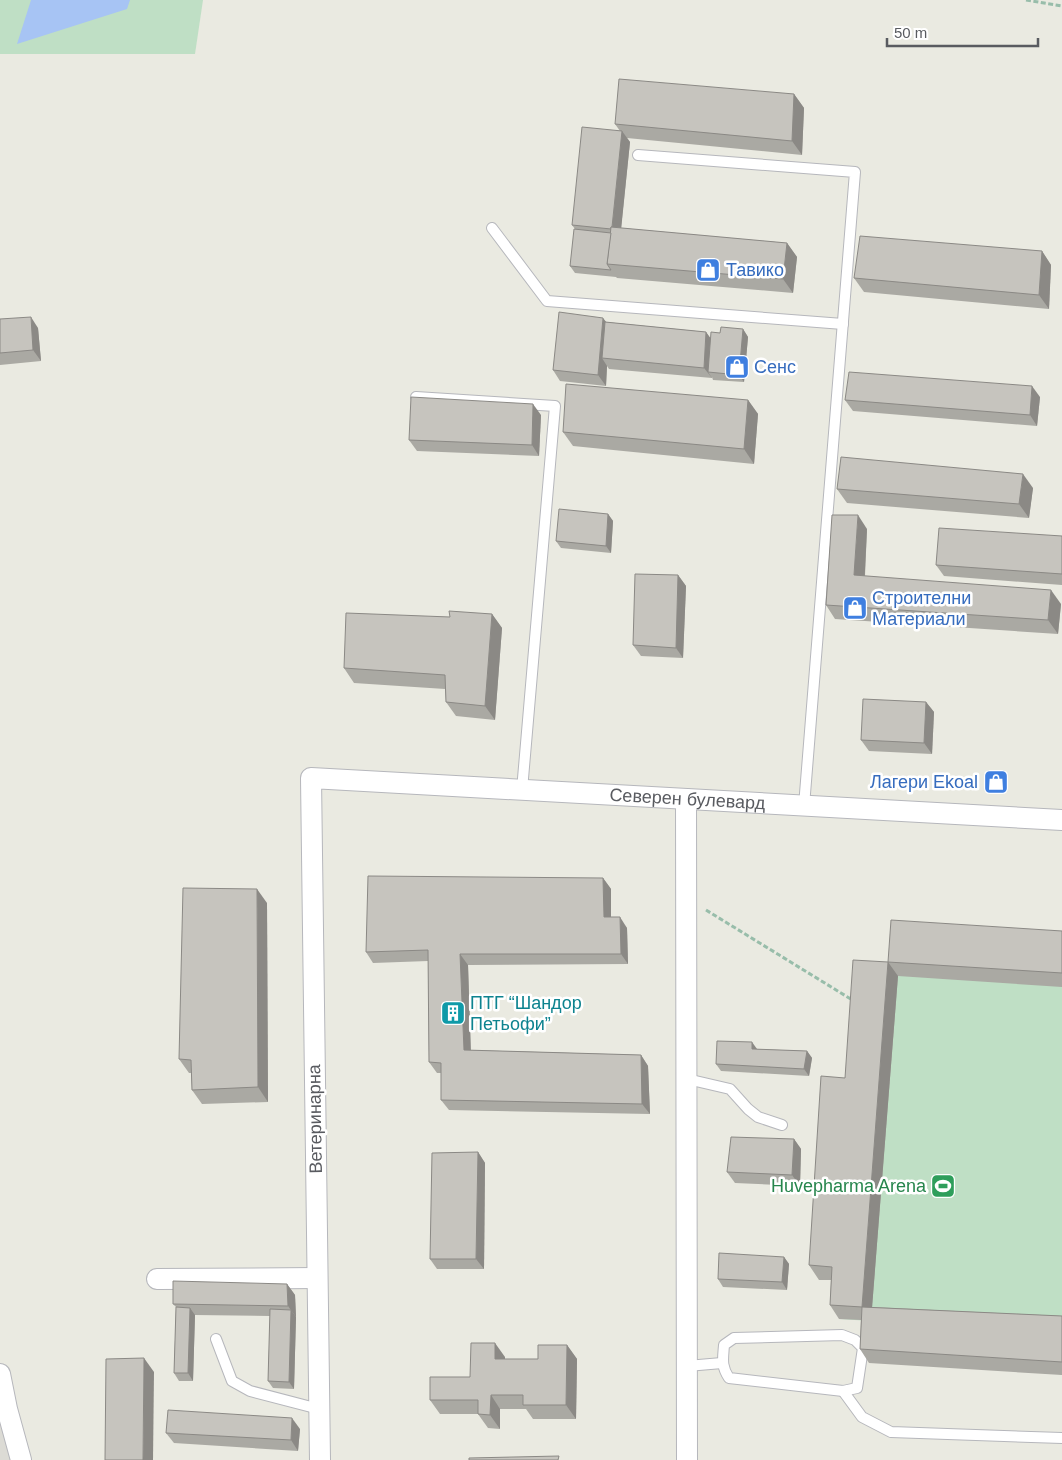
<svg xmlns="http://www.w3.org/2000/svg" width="1062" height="1460" font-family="Helvetica,sans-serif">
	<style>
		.industrial { fill: #dcdbd5 }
		.green { fill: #bfdfc5 }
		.water { fill: #a7c4f4 }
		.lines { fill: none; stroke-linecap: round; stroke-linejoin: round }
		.lane-casing { stroke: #b6b7bc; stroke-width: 12 }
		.street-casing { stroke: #b6b7bc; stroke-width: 22 }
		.path { stroke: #98bdaa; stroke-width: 3; stroke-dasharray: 5 2.5; stroke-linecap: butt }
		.lane { stroke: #fff; stroke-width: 10 }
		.street { stroke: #fff; stroke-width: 20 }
		.wall { fill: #aaa9a3 }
		.shaded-wall { fill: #8b8985 }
		.building { fill: #c6c4be; stroke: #8b8985 }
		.labels { text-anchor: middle; stroke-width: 5; stroke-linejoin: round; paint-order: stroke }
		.shop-label { font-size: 18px; fill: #366cbe; stroke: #fff; text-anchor: start }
		.street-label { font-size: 18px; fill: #595b60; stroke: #fff }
		.culture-label { font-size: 18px; fill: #0d838f; stroke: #fff; text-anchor: start }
		.leisure-label { font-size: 18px; fill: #27864d; stroke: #fff; text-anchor: end }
	</style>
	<rect width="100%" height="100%" fill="#eaeae1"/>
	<!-- industrial -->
	<polygon class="industrial" points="0,1410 12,1460 0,1460"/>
	<!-- green -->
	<g class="green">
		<polygon points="0,0 203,0 195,54 0,54"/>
		<polygon points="1062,945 1062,1375 871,1321 839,1319 842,1281 819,1279 855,1092 863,974"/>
	</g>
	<!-- water -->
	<polygon class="water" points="31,0 130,0 127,9 17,44"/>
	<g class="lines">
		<defs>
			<g id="lane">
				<polyline points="638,155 855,172 804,806"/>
				<polyline points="492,228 547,301 843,324"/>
				<polyline points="416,397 555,406 522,790"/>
				<polyline points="687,1079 730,1089 748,1109 758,1117 782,1125"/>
				<path d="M 842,1335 L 855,1340 L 863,1348 L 857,1388 L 843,1391 L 729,1378 C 721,1366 723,1359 724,1345 L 734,1338 Z"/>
				<polyline points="216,1339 232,1381 250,1391 319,1409"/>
				<polyline points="687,1366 722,1363"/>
				<polyline points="843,1391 862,1417 891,1432 1062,1438"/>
			</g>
			<g id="street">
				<polyline points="686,799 687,1460"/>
				<polyline points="157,1279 317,1278"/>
				<polyline points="0,1374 7,1409 21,1460"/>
				<path id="s1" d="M 320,1460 L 311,778 L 1062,820"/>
			</g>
		</defs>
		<!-- lane casing -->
		<use href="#lane" class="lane-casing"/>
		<!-- street casing -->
		<use href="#street" class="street-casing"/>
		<!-- path -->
		<g class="path">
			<polyline points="1026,0 1062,6"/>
			<polyline points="706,910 854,1001"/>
		</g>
		<!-- lane -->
		<use href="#lane" class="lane"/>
		<!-- street -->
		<use href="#street" class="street"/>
	</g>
	<!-- wall -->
	<g class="wall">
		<polygon points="794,94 804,108 802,155 627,138 630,142 621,228 787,243 797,257 793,293 617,278 616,277 575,273 570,266 575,229 572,225 620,131 615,124"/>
		<polygon points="1042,251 1051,265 1049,309 864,292 854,278"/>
		<polygon points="0,319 38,328 41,361 0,365"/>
		<polygon points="606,322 706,332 710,338 720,333 743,329 748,337 744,382 713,380 712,377 712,378 609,369 607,366 606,386 560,381 553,370"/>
		<polygon points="1040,397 1037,426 853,411 845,400"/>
		<polygon points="748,400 758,414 754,464 573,446 563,432"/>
		<polygon points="541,415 539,456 417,451 409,440"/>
		<polygon points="1033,488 1029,518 847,503 837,489"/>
		<polygon points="608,514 613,521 611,553 561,548 556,541"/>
		<polygon points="867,529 865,576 1061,604 1058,634 835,619 826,605"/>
		<polygon points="1062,536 1062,585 944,576 936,565"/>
		<polygon points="678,575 686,586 683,658 641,656 633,645"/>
		<polygon points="492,614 502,628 495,720 456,716 446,702 445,689 354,683 344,668 450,617"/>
		<polygon points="926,702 934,712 932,754 869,751 861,740"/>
		<polygon points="603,878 611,889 611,917 627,928 628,964 468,965 471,1050 641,1055 648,1066 650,1114 449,1110 441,1100 441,1073 437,1073 429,1062 428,961 373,963 366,952"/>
		<polygon points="267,903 268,1102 202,1104 192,1090 191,1073 189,1073 179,1059"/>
		<polygon points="1062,931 1062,987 898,976 872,1307 1062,1316 1062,1375 869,1363 860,1349 861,1320 839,1319 830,1305 831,1280 819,1280 809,1265 845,1078 888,962"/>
		<polygon points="757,1049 807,1051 812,1058 809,1076 721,1071 716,1064"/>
		<polygon points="794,1139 801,1149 800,1186 735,1183 727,1172"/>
		<polygon points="478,1152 485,1163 484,1269 437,1269 430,1259"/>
		<polygon points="784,1257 789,1264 787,1290 723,1287 718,1279"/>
		<polygon points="287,1284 295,1295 296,1317 294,1389 273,1388 268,1381 270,1316 195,1315 193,1381 179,1381 174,1373 176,1307 173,1304"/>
		<polygon points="567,1345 577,1359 576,1419 533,1419 526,1409 500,1409 500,1429 488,1428 478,1414 440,1414 430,1400 505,1357 505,1359 538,1359"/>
		<polygon points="300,1429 298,1451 174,1443 166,1433"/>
	</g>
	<!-- shaded-wall -->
	<g class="shaded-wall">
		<polygon points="794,94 804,108 802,155 792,141"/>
		<polygon points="622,131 630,142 620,240 612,229"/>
		<polygon points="787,243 797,257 793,293 783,279"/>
		<polygon points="1042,251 1051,265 1049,309 1039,295"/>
		<polygon points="31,317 38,328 41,361 33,350"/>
		<polygon points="603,318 611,328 602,358 607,366 606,386 598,375"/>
		<polygon points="743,329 748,337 744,382 739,375"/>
		<polygon points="706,332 714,343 708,372 712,378 704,368"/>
		<polygon points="1032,386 1040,397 1037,426 1030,415"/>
		<polygon points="748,400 758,414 754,464 744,449"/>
		<polygon points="533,404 541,415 539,456 532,445"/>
		<polygon points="1023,474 1033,488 1029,518 1019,504"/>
		<polygon points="608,514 613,521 611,553 606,546"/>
		<polygon points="858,515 867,529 864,590 854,575"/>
		<polygon points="678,575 686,586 683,658 676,648"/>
		<polygon points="1051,590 1061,604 1058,634 1048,620"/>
		<polygon points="492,614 502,628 495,720 485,706"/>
		<polygon points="926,702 934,712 932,754 924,743"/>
		<polygon points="603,878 611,889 611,927 604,917"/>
		<polygon points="257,889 267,903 268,1102 258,1087"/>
		<polygon points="620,917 627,928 628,964 621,954"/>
		<polygon points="460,954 468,965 471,1061 464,1050"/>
		<polygon points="888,962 898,976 871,1321 862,1307"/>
		<polygon points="752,1042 757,1049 752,1049"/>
		<polygon points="807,1051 812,1058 809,1076 804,1069"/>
		<polygon points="641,1055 648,1066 650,1114 642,1104"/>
		<polygon points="794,1139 801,1149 800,1186 792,1175"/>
		<polygon points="478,1152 485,1163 484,1269 476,1259"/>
		<polygon points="784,1257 789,1264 787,1290 782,1282"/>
		<polygon points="287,1284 295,1295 296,1317 288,1306"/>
		<polygon points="190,1308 195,1315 193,1381 188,1373"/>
		<polygon points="291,1310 296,1317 294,1389 289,1382"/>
		<polygon points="495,1343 505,1357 505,1373 495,1359"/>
		<polygon points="567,1345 577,1359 576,1419 566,1405"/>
		<polygon points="144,1358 154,1372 153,1460 143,1460"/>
		<polygon points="491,1395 500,1409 500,1429 490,1415"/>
		<polygon points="292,1418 300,1429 298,1451 291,1440"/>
	</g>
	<!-- building -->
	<g class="building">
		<polygon points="619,79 794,94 792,141 615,124"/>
		<polygon points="582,127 622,131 612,227 611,227 611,229 572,225"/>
		<polygon points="611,227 787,243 783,279 607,264"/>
		<polygon points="574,229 611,233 607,264 611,270 570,266"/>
		<polygon points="860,236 1042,251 1039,295 854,278"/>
		<polygon points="559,312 603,318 598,375 553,370"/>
		<polygon points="31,317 33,350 0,353 0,319"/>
		<polygon points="605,322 706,332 704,368 602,358"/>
		<polygon points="721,327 743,329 739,375 708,372 711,332 720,333"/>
		<polygon points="849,372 1032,386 1030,415 845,400"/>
		<polygon points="566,384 748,400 744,449 563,432"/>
		<polygon points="411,397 533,404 532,445 409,440"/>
		<polygon points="841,457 1023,474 1019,504 837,489"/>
		<polygon points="559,509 608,514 606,546 556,541"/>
		<polygon points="832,515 858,515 854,575 1051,590 1048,620 826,605"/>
		<polygon points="939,528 1062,536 1062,574 936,565"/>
		<polygon points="635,574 678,575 676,648 633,645"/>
		<polygon points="449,611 492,614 485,706 446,702 445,675 344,668 346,613 450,617"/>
		<polygon points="863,699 926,702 924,743 861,740"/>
		<polygon points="368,876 603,878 604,917 620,917 621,954 460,954 464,1050 641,1055 642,1104 441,1100 441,1063 429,1062 428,950 366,952"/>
		<polygon points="183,888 257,889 258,1087 192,1090 191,1060 179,1059"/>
		<polygon points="891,920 1062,931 1062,973 888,962"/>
		<polygon points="853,960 888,962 862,1307 830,1305 832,1267 809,1265 821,1076 845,1078"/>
		<polygon points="717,1041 752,1042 752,1049 807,1051 804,1069 716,1064"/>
		<polygon points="731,1137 794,1139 792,1175 727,1172"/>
		<polygon points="478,1152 476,1259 430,1259 432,1153"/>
		<polygon points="719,1253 784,1257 782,1282 718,1279"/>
		<polygon points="173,1281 287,1284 288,1306 173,1304"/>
		<polygon points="176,1307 190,1308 188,1373 174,1373"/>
		<polygon points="862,1307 1062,1316 1062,1362 860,1349"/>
		<polygon points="270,1309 291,1310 289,1382 268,1381"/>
		<polygon points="471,1343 495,1343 495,1359 538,1359 538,1345 567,1345 566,1405 523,1405 523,1395 491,1395 490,1415 478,1414 478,1400 430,1400 430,1377 470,1377"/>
		<polygon points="144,1358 143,1460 105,1460 106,1359"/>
		<polygon points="168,1410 292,1418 291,1440 166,1433"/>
		<polygon points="559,1456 558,1460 469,1460 469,1458"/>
	</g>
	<!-- icons -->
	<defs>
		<symbol id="shop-square" viewBox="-11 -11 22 22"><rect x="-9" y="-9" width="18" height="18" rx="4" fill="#3f7fe0" stroke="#fff"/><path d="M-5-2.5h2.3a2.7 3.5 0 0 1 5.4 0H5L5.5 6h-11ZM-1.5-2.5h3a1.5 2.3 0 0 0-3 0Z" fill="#fff"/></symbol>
		<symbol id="building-square" viewBox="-11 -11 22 22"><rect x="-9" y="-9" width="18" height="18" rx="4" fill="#0f9aa8" stroke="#fff"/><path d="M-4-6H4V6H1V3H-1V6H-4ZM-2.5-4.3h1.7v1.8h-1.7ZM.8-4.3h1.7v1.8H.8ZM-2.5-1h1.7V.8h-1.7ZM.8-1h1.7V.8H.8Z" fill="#fff"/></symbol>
		<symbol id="stadium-square" viewBox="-11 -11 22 22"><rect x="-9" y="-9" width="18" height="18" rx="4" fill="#2e9e5b" stroke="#fff"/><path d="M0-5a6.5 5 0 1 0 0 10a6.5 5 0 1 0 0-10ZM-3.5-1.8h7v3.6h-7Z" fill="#fff"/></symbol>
	</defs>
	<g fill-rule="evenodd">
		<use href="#shop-square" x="694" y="256" width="28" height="28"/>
		<use href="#shop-square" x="723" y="353" width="28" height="28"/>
		<use href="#shop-square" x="841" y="594" width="28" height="28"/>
		<use href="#shop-square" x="982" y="768" width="28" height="28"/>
		<use href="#building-square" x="439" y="999" width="28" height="28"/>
		<use href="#stadium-square" x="929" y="1172" width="28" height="28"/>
	</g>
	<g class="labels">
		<!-- shop labels -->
		<g class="shop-label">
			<text x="726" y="276">Тавико</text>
			<text x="754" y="373">Сенс</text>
			<text x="872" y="604">Строителни<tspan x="872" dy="21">Материали</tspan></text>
			<text x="978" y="788" text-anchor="end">Лагери Ekoal</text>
		</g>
		<!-- street labels -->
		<g class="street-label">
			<text dy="6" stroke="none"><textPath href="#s1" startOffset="1059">Северен булевард</textPath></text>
			<text transform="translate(315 1119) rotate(-91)" y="6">Ветеринарна</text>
		</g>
		<!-- culture labels -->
		<g class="culture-label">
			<text x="470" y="1009">ПТГ “Шандор<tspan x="470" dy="21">Петьофи”</tspan></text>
		</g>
		<!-- leisure labels -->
		<g class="leisure-label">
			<text x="926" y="1192">Huvepharma Arena</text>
		</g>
	</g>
	<!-- scale -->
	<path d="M887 38v8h151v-8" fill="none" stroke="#595b60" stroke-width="2.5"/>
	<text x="894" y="38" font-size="15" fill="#595b60" stroke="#ffffff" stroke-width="4" paint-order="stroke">50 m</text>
</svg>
